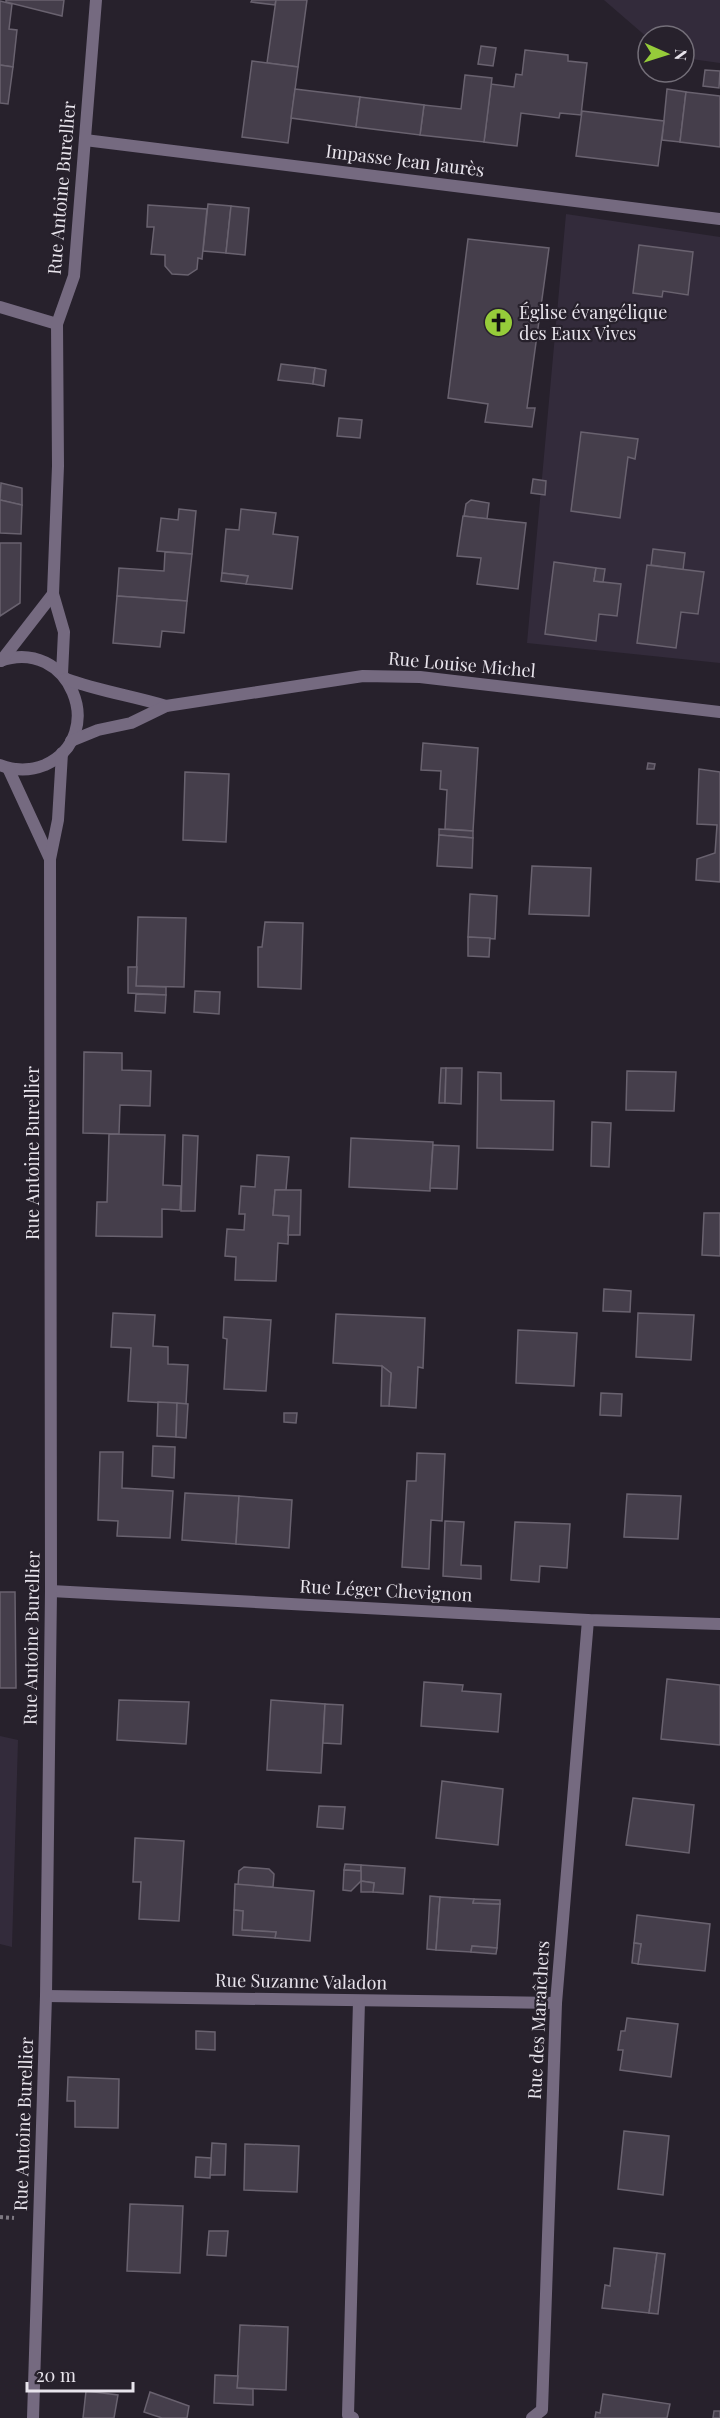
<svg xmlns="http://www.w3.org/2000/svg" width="720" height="2418" font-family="'Playfair Display',serif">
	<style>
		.built { fill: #332b3b }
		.building { fill: #453e4b; stroke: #69626f; stroke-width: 1.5 }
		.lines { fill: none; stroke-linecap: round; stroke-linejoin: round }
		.path { stroke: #7e7982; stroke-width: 4; stroke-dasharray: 3 3; stroke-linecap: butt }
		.street { stroke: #756a80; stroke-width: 12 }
		.labels { text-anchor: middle; stroke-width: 4.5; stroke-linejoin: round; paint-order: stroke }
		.street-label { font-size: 18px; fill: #e8e4ec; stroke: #27212c }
		.poi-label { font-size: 18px; fill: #e8e4ec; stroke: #27212c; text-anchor: start }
	</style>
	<rect width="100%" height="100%" fill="#27212c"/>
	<!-- built -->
	<g class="built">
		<polygon points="604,0 720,0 720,63 684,58 684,36 648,36 648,38"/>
		<polygon points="566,214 720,237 720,663 527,643"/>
		<polygon points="0,1736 18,1740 12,1947 0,1944"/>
	</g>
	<!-- building -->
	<g class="building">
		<polygon points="6,0 64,0 62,16 6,2"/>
		<polygon points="252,0 276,0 275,5 251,2"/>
		<polygon points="276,0 307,0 298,67 267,63"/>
		<polygon points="0,1 12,4 9,29 17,30 13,67 0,65"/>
		<polygon points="481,46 496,48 493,66 478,64"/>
		<polygon points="525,50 568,55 568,61 587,63 581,115 560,113 559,118 521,113 517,146 484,142 491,84 514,87 516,74 522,75"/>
		<polygon points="252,61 298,67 288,143 242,137"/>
		<polygon points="0,65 13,67 8,104 0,103"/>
		<polygon points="705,70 720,71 719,88 703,86"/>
		<polygon points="465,75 492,78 484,142 420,135 424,105 461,109"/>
		<polygon points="295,89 360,97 356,127 291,118"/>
		<polygon points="667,89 686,92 680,142 662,140"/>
		<polygon points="686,92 720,96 720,147 680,142"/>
		<polygon points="360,97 424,105 420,135 356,127"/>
		<polygon points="582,111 664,121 658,166 576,156"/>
		<polygon points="208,204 231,206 226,253 203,251"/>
		<polygon points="148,205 207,209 202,259 198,258 197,269 188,275 172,274 165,266 165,255 151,254 154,227 147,227"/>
		<polygon points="231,206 249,208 245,255 226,253"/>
		<polygon points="468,239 549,248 527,408 535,408 532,427 485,422 488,404 448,398"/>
		<polygon points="639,245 693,252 688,295 663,291 662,297 633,293"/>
		<polygon points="281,364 315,368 313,384 278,380"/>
		<polygon points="315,368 326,370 324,386 313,384"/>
		<polygon points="339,418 362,420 360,438 337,436"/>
		<polygon points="581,432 638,439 635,459 628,457 620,518 571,511"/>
		<polygon points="533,479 546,481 545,495 531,493"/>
		<polygon points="1,483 22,488 22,505 0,500"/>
		<polygon points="0,500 22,505 21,534 0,533"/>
		<polygon points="471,500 489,503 487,519 464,516 466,504"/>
		<polygon points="179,509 196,511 192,554 157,551 161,518 178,520"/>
		<polygon points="241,509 276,513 273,534 298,537 292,589 246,584 248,576 222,573 226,529 239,530"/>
		<polygon points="463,516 526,523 518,589 477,584 481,558 457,556"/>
		<polygon points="0,543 21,543 20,603 0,616"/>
		<polygon points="653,549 685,553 683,570 651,565"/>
		<polygon points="165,552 192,554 187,601 117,596 119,568 164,571"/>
		<polygon points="554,562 596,568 594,581 621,584 617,616 599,614 596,641 545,634"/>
		<polygon points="647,565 704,572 698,614 681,612 676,648 637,643"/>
		<polygon points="596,568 605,569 603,582 594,581"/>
		<polygon points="222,573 248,576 246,584 221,581"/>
		<polygon points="117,596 187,601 184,633 162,631 160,647 113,643"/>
		<polygon points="423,743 478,748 473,831 445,829 447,790 440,789 441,771 421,770"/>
		<polygon points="648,763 655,764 654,769 647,769"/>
		<polygon points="699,769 720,772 720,882 696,880 697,859 715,853 717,825 697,824"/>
		<polygon points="185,772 229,774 226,842 183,840"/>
		<polygon points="439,829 473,831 473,838 439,835"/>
		<polygon points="439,835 473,838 472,868 437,866"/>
		<polygon points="532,866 591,868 589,916 529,914"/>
		<polygon points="470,894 497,896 495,939 468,937"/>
		<polygon points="138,917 186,918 184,987 136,986"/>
		<polygon points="265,922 303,923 301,989 258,987 258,947 262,947"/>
		<polygon points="468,937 490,938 489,957 468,956"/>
		<polygon points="128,967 137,967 136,986 166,987 166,995 128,993"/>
		<polygon points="195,991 220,992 219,1014 194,1012"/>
		<polygon points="136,994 166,995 165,1013 135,1011"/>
		<polygon points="84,1052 122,1053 122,1070 151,1071 150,1106 120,1105 119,1134 83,1133"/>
		<polygon points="441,1068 446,1068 445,1103 439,1103"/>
		<polygon points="446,1068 462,1068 461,1104 445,1103"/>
		<polygon points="627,1071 676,1072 674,1111 626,1110"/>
		<polygon points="478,1072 501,1073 501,1100 554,1101 553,1150 477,1148"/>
		<polygon points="592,1122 611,1123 609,1167 591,1166"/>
		<polygon points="109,1134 165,1135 163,1185 181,1186 180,1210 162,1209 162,1237 96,1236 97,1202 107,1202"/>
		<polygon points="183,1135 198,1136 195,1211 181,1211"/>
		<polygon points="351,1138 433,1142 430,1191 349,1187"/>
		<polygon points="433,1145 459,1146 457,1189 430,1188"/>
		<polygon points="257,1155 289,1157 286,1190 275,1190 273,1215 289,1216 288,1244 278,1243 276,1281 235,1280 236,1257 225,1256 227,1229 244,1230 245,1214 239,1214 241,1186 255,1187"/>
		<polygon points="275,1190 301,1190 300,1235 288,1235 289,1216 273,1215"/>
		<polygon points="704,1213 720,1213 720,1256 702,1255"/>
		<polygon points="604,1289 631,1291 630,1312 603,1311"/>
		<polygon points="113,1313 155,1315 153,1346 168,1347 168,1364 188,1365 186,1404 128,1401 131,1348 111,1347"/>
		<polygon points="638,1313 694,1315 691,1360 636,1357"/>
		<polygon points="336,1314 425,1318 423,1368 418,1367 416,1408 389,1406 391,1373 382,1366 333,1363"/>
		<polygon points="224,1317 271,1320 266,1391 224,1389 227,1339 223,1338"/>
		<polygon points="518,1330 577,1333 574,1386 516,1383"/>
		<polygon points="382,1366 391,1373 389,1406 381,1406"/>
		<polygon points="601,1393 622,1394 621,1416 600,1415"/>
		<polygon points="158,1402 177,1403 176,1437 157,1436"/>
		<polygon points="177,1403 188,1404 186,1438 176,1437"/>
		<polygon points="284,1413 297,1413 296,1423 284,1422"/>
		<polygon points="153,1446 175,1447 174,1478 152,1476"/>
		<polygon points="100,1452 123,1452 122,1488 173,1491 170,1538 117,1536 118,1521 98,1520"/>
		<polygon points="417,1453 445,1454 442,1521 431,1520 429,1569 402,1567 407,1481 416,1481"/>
		<polygon points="185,1493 239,1496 236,1544 182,1540"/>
		<polygon points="627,1494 681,1496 678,1539 624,1537"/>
		<polygon points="239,1496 292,1500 289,1548 236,1544"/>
		<polygon points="445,1521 464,1522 461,1565 481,1566 481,1579 443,1576"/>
		<polygon points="515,1522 570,1524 567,1568 540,1566 539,1582 511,1580"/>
		<polygon points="0,1592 15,1592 16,1688 0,1688"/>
		<polygon points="667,1679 720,1685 720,1745 661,1739"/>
		<polygon points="424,1682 463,1685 462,1691 501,1694 498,1732 421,1726"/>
		<polygon points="119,1700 189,1702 186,1744 117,1740"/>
		<polygon points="271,1700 325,1704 321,1773 267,1770"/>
		<polygon points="325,1704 343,1705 341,1744 323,1743"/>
		<polygon points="442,1781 503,1789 498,1845 436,1838"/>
		<polygon points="633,1798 694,1805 689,1853 626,1845"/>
		<polygon points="319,1806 345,1807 343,1829 317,1827"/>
		<polygon points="135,1838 184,1841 179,1921 139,1919 141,1882 133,1882"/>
		<polygon points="345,1864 361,1865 361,1871 344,1870"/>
		<polygon points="361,1865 405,1868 403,1894 373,1892 374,1883 361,1881"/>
		<polygon points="244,1867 269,1869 274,1874 273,1887 238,1885 239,1871"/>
		<polygon points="344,1870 361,1871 361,1881 351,1891 343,1890"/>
		<polygon points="361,1881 374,1883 373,1892 361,1892"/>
		<polygon points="235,1884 314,1891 310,1941 275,1938 276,1932 242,1930 243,1911 234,1910"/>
		<polygon points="430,1896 440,1897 436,1950 427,1949"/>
		<polygon points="440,1897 474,1899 473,1903 500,1904 497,1948 472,1946 471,1952 436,1950"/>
		<polygon points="474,1899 500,1900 500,1904 473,1903"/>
		<polygon points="234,1910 243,1911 242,1930 276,1932 275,1938 233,1935"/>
		<polygon points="637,1915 710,1924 705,1971 638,1964 641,1944 634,1943"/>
		<polygon points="634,1943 641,1944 638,1964 632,1963"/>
		<polygon points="472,1946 497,1948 496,1954 471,1952"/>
		<polygon points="627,2018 678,2024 671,2077 620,2070 623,2050 618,2050 621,2031 625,2031"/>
		<polygon points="196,2031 215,2032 215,2050 196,2049"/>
		<polygon points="68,2077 119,2079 118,2128 75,2127 75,2101 67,2101"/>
		<polygon points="624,2131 669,2136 663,2195 618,2189"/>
		<polygon points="212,2143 226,2144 225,2175 210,2175"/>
		<polygon points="245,2144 299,2146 297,2192 244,2190"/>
		<polygon points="196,2157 211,2158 210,2178 195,2177"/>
		<polygon points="130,2204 183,2206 180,2273 127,2271"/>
		<polygon points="209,2231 228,2231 226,2256 207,2255"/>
		<polygon points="614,2248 657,2253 649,2313 602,2308 605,2285 610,2286"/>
		<polygon points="657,2253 665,2254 658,2314 649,2313"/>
		<polygon points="240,2325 288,2327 286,2390 237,2388"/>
		<polygon points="215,2375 238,2376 237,2388 253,2389 253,2405 214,2403"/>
		<polygon points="86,2391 118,2395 114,2418 83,2418"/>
		<polygon points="150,2392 189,2406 187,2418 162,2418 144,2412"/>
		<polygon points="603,2394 670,2404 667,2418 595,2418 596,2412 600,2413"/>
		<polygon points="714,2411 720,2411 720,2418 713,2418"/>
	</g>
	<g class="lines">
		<!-- path -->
		<polyline class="path" points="0,2217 14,2218"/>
		<!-- street -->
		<g class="street">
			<polyline points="85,140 720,219"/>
			<polyline points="0,307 57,324"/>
			<path d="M 0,661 C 69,636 110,735 45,765 C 30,771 15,771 0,765"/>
			<polyline points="1,661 53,594"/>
			<polyline points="62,674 64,632 53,594 58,466 57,324 74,276 96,0"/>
			<path d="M 66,679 C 99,691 133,696 166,706"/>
			<polyline points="71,741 98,730 131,723 166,706 363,676 420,677 720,712"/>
			<polyline points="8,768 50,859"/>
			<polyline points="51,1591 588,1620 720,1624"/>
			<polyline points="46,1996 556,2003"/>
			<polyline points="33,2418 46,1996 51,1591 50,859 58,820 62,753"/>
			<polyline points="353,2418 348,2415 359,2001"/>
			<polyline points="532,2418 542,2410 556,2003 588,1620"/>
		</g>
	</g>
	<!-- icons -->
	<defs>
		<symbol id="church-disc" viewBox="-11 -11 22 22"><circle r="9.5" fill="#96cc3a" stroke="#27212c"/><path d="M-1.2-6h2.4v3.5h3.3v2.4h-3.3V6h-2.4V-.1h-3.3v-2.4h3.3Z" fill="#111"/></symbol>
	</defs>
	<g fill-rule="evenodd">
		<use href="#church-disc" x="482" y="306" width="33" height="33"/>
	</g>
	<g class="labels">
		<!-- street labels -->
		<g class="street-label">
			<text transform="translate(405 161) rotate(7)" y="6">Impasse Jean Jaurès</text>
			<text transform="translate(62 188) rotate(-85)" y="6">Rue Antoine Burellier</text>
			<text transform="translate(462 665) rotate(5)" y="6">Rue Louise Michel</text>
			<text transform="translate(33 1153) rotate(-90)" y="6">Rue Antoine Burellier</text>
			<text transform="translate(386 1591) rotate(3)" y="6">Rue Léger Chevignon</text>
			<text transform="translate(32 1638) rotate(-89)" y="6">Rue Antoine Burellier</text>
			<text transform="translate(301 1982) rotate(1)" y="6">Rue Suzanne Valadon</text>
			<text transform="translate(539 2020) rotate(-87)" y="6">Rue des Maraîchers</text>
			<text transform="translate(24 2124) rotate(-88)" y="6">Rue Antoine Burellier</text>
		</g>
		<!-- poi labels -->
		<g class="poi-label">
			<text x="519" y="319">Église évangélique<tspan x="519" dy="21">des Eaux Vives</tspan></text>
		</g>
	</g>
	<!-- north arrow -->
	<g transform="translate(666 54) rotate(93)"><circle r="28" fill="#27212c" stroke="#746f79" stroke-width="1.5"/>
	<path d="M0-4.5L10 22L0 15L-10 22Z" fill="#96cc3a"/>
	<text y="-9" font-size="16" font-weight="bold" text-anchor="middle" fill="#e8e4ec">N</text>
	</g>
	<!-- scale -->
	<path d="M27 2382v9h106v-9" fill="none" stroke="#e8e4ec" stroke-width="3"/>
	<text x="36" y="2382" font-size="18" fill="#e8e4ec" stroke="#27212c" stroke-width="4.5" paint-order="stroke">20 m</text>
</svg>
